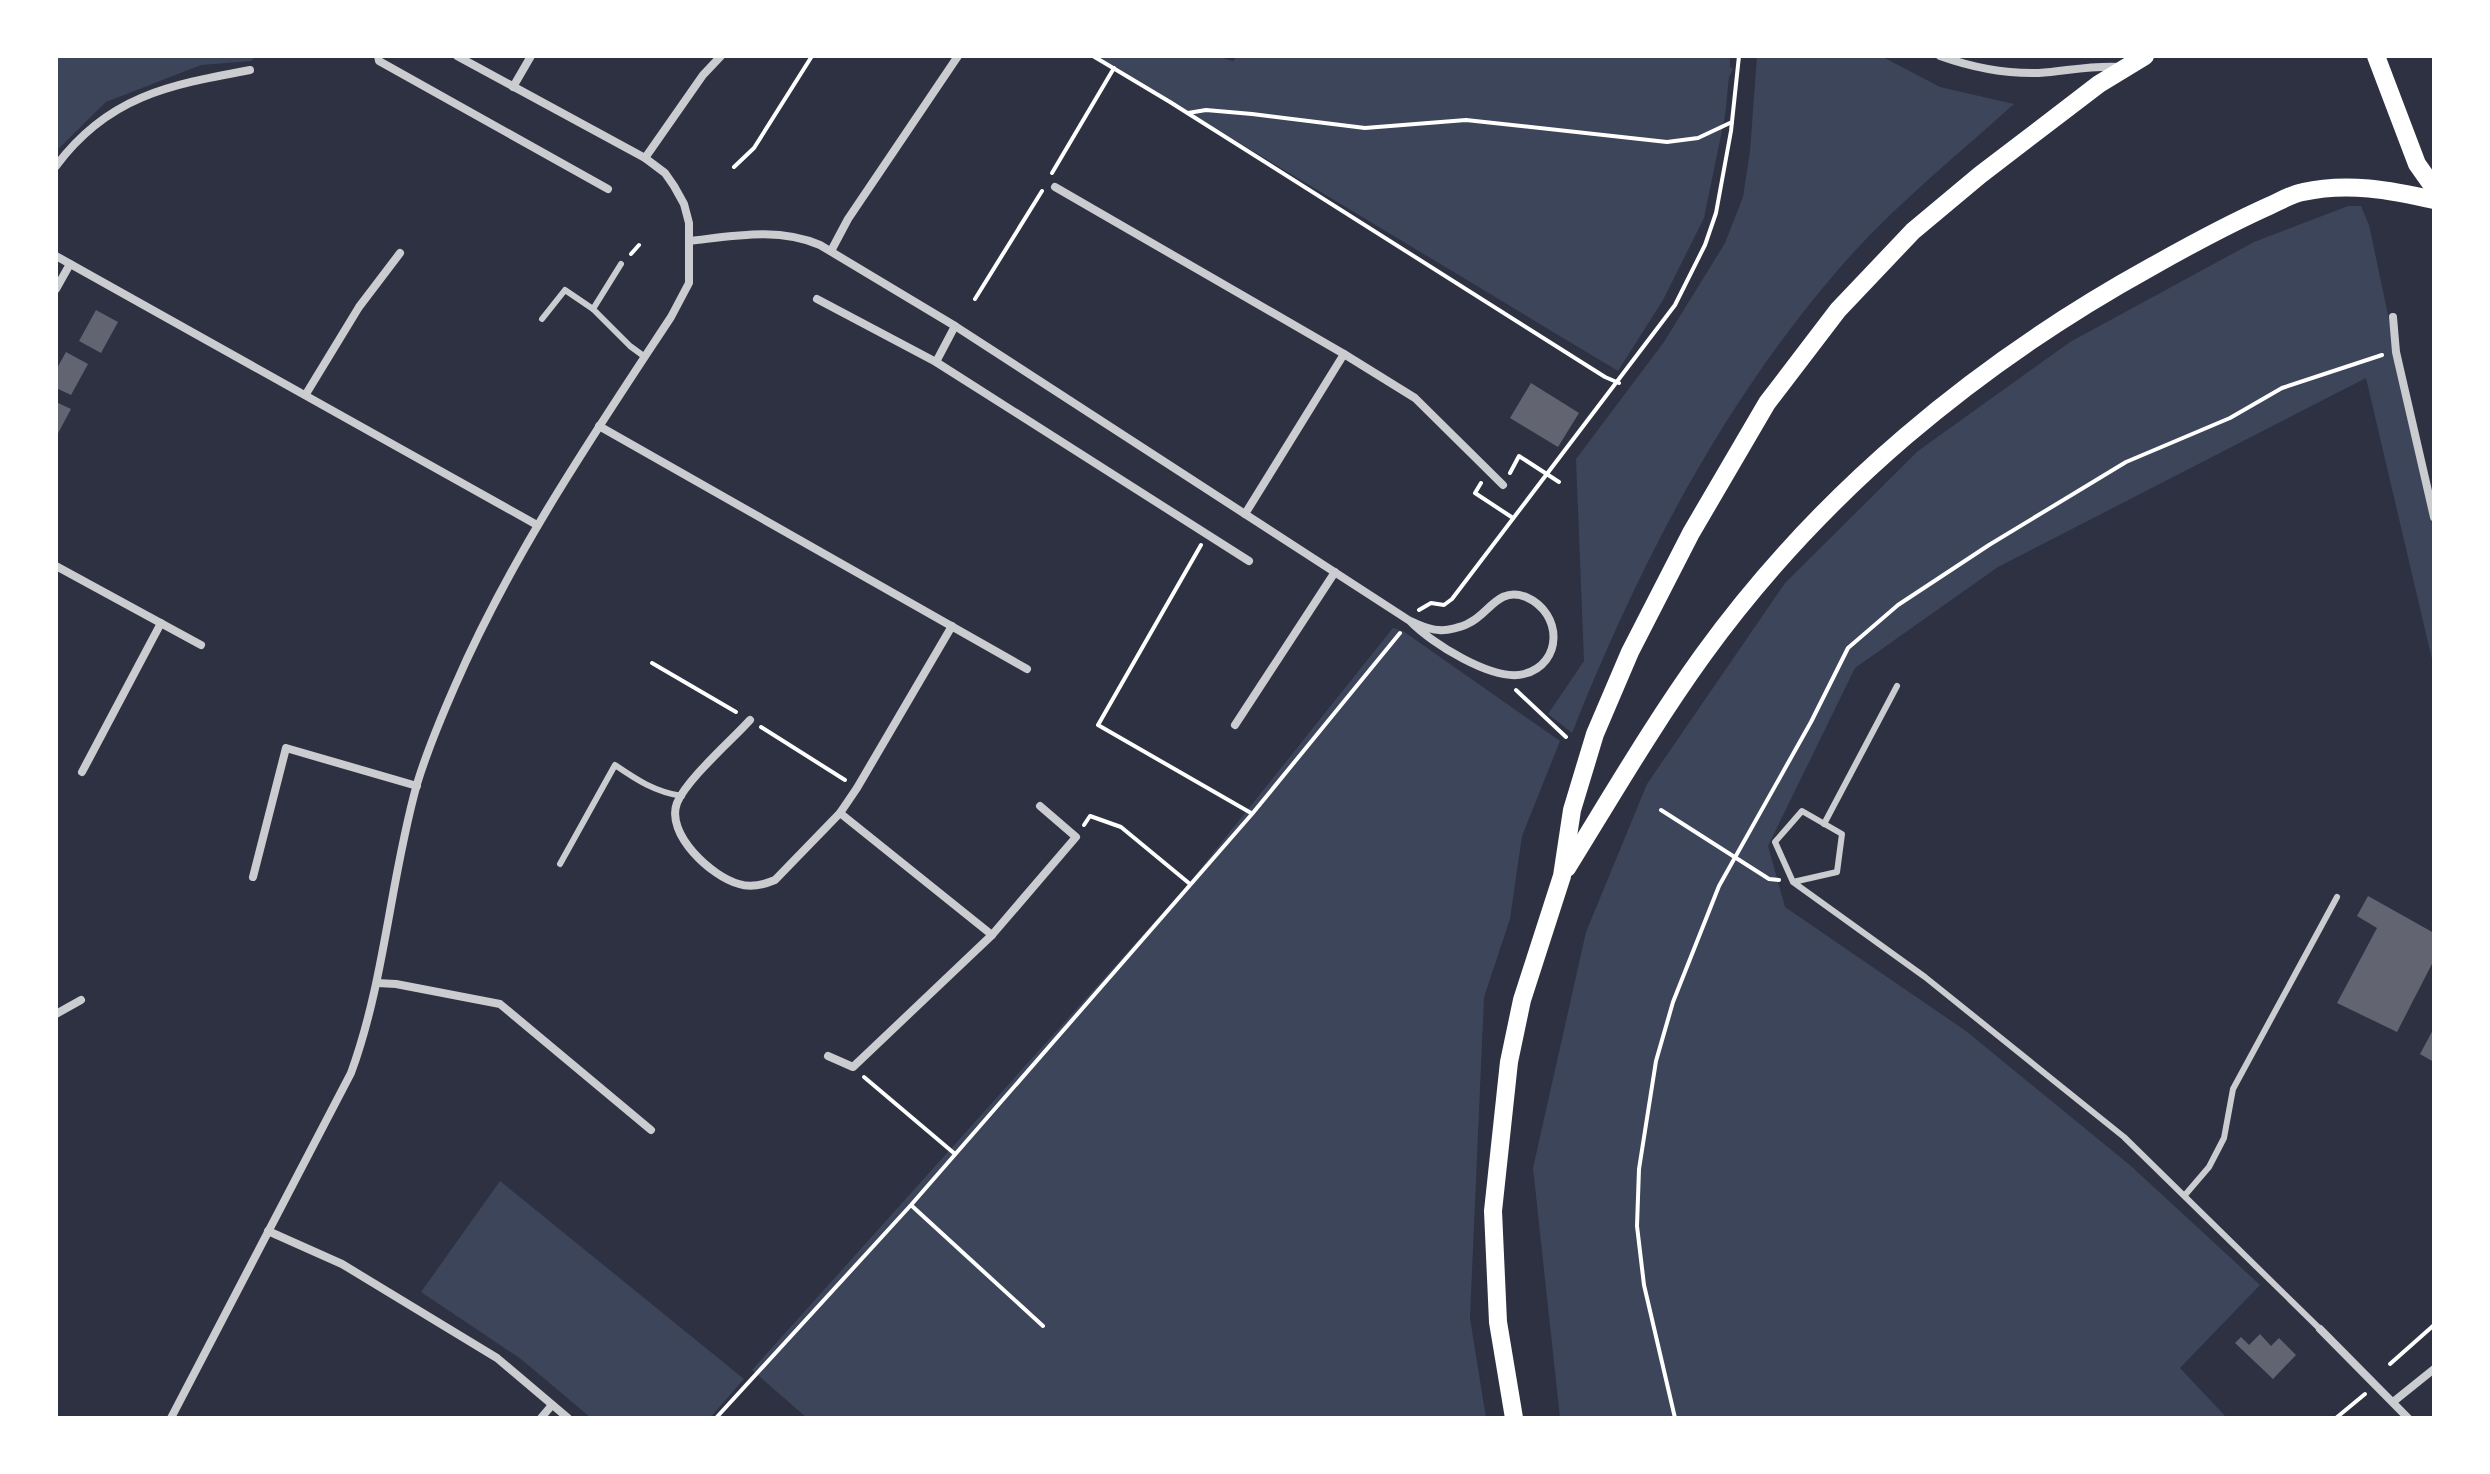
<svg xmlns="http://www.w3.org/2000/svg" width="2490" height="1474" font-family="Barlow,sans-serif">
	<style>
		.green { fill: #3c4559 }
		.building { fill: #626471 }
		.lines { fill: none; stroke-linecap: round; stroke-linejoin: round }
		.path { stroke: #fff; stroke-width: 4 }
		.service { stroke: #caccd0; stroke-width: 6 }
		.minor { stroke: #caccd0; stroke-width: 8 }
		.primary { stroke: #fff; stroke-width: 18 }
	</style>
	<rect width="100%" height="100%" fill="#2d3142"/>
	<!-- green -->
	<g class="green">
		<polygon points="56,56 256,56 251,61 201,65 106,102 56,151"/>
		<polygon points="1095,56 1216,56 1233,61 1237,56 1730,56 1730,67 1733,69 1729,77 1725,116 1704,218 1663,300 1618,371"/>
		<path d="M 1757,56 L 1881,56 L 1940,87 L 2014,104 C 1954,158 1890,209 1837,271 C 1720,407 1638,567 1572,733 L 1548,714 L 1584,661 L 1576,459 L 1664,342 L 1725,243 L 1743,197 L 1750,151 Z"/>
		<polygon points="2348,206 2361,206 2369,225 2434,532 2434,668 2366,378 1998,567 1855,668 1768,846 1785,907 1966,1031 2131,1166 2260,1285 2180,1368 2227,1418 1560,1418 1533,1168 1586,932 1647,784 1785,583 1918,451 2070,342 2254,242"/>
		<polygon points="1393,628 1403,631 1560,741 1522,836 1510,919 1484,997 1470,1318 1486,1418 807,1418 752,1370 1185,888"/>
		<polygon points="500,1181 744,1379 710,1418 591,1418 521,1359 421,1292"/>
	</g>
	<!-- building -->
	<g class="building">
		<polygon points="96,310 118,322 101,353 79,341"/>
		<polygon points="66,352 88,364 71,395 56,388 56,370"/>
		<polygon points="1531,383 1579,413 1558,447 1510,418"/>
		<polygon points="56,402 71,409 56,437"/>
		<polygon points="2368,896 2434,933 2434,960 2397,1032 2337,1003 2377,928 2357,916"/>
		<polygon points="2434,1028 2434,1062 2420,1054"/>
		<polygon points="2260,1334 2271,1346 2279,1338 2296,1355 2273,1379 2235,1343 2241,1337 2249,1345"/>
	</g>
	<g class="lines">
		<!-- path -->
		<g class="path">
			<polyline points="1093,56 1170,102 1605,377 1619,383"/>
			<polyline points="1188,113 1206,110 1252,114 1365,128 1466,120 1667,142 1698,138 1732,122"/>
			<polyline points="734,167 754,148 812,56"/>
			<polyline points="1052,173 1114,68"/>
			<polyline points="631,254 639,245"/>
			<polyline points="975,299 1042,191"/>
			<polyline points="1510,473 1519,456 1559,482"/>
			<polyline points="1481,483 1475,493 1513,518"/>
			<polyline points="1201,545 1098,725 1251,813"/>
			<polyline points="1419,610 1431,603 1444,605 1452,599 1675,305 1705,245 1716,213 1731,131 1739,56"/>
			<polyline points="652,663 736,712"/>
			<polyline points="1516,690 1566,737"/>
			<polyline points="761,727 845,780"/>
			<polyline points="1661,810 1769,879 1779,880"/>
			<polyline points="1084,825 1090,816 1121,827 1190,884"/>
			<polyline points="864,1077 955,1154"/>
			<polyline points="912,1206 1043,1326"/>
			<polyline points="2390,1364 2434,1325"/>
			<polyline points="716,1418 911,1205 1252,814 1400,633"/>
			<polyline points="1675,1418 1644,1285 1637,1226 1639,1169 1656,1061 1673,1002 1719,886 1811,722 1848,648 1898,605 1989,545 2126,462 2230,418 2282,388 2382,355"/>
			<polyline points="2336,1418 2365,1394"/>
		</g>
		<!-- service -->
		<g class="service">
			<polyline points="593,309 621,264"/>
			<polyline points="542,319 565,290 593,309 630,346 645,357"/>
			<polyline points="1824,824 1897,686"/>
			<path d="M 560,864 L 615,765 C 637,780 655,792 682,796"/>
			<polyline points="1793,882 1837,872 1842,834 1802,811 1775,842 1793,882 1925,977 2124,1137 2320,1329"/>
			<polyline points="2185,1195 2209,1167 2224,1138 2233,1089 2337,897"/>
		</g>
		<!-- minor -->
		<g class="minor">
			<polyline points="378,56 379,61 608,189"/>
			<path d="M 1940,56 C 1971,67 2006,74 2039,73 C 2067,71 2092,65 2120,67"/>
			<polyline points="513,87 531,56"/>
			<polyline points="645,158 703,75 721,56"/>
			<path d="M 56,166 C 108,96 169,85 250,70"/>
			<polyline points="1055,187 1344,354 1415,398 1503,485"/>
			<path d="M 689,241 C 734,236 778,227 820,245 L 955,326 L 1410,621 C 1420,625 1429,630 1439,630 C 1447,631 1462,627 1469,623 C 1489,614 1498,586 1526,597 C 1563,613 1563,664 1524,674 C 1493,682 1431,643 1410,621"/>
			<polyline points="831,251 848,219 958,56"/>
			<polyline points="56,256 537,525"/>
			<polyline points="56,289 70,264"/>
			<polyline points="817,299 936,362 1249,561"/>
			<polyline points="2393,317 2396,352 2434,517"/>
			<polyline points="936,362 955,326"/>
			<polyline points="306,394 359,307 400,253"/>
			<polyline points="599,426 1027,669"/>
			<polyline points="1245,514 1344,354"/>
			<polyline points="56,566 201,645"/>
			<path d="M 750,720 C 731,741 687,779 677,803 C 665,834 712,877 739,884 C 751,888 763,885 775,880 L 840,813 L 857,788 L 952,626"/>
			<polyline points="1235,725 1335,572"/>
			<polyline points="82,772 161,623"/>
			<polyline points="840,813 992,935"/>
			<polyline points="253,877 286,748 417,786"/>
			<polyline points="377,983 396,984 500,1004 651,1130"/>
			<polyline points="56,1014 81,1000"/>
			<polyline points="828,1056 853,1067 992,935 1076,837 1040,806"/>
			<polyline points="268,1231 342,1264 497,1358 568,1418"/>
			<polyline points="2320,1329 2408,1418"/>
			<polyline points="2393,1402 2434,1369"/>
			<path d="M 171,1418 L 351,1073 C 385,980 390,880 417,784 C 427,751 440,720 454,688 C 511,556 592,437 671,317 L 689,283 L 689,223 L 684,204 L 674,186 L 665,173 L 645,158 L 457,56"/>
			<polyline points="541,1418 552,1405"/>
		</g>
		<!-- primary -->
		<g class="primary">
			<polyline points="2376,56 2417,164 2434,188"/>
			<path d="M 1567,868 C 1611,797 1654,723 1703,655 C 1820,493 1977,363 2151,267 C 2190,245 2229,224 2269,206 C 2280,201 2292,194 2303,192 C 2347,182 2391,190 2434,200"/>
			<polyline points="1514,1418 1498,1322 1493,1211 1509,1062 1522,1000 1562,876 1572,810 1595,734 1630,652 1691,533 1767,403 1838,310 1913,231 1980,175 2099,84 2145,56"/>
		</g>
	</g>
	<!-- border -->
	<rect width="2490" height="1474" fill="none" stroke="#ffffff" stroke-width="116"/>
</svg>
